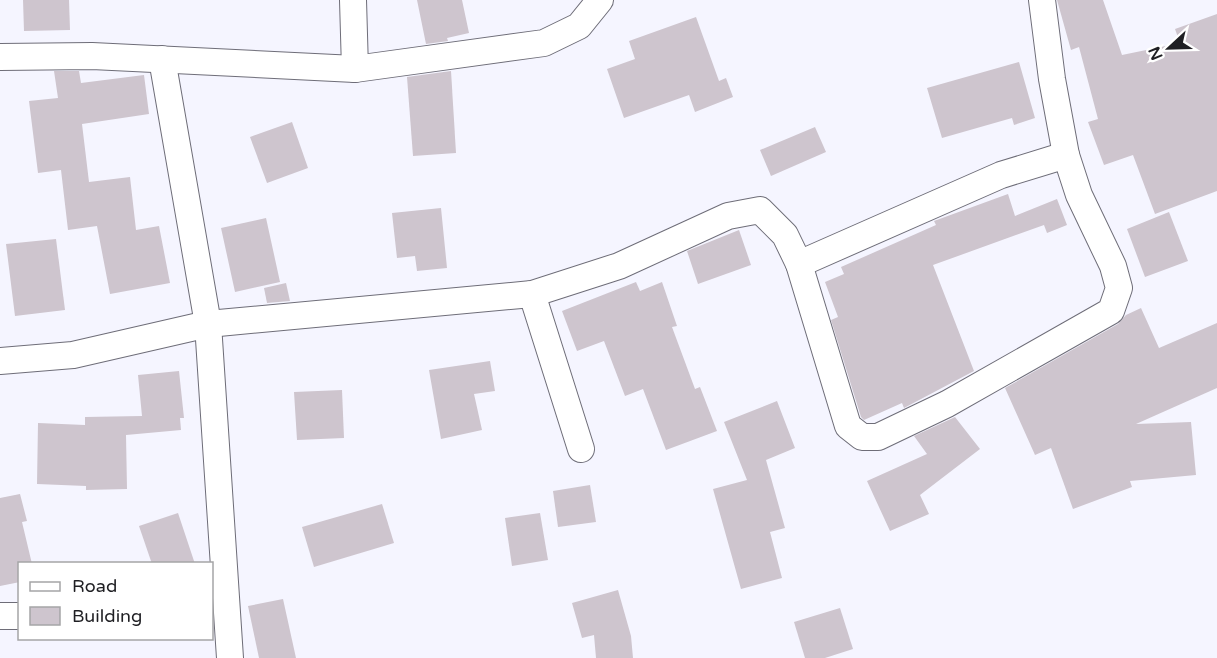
<svg xmlns="http://www.w3.org/2000/svg" width="1217" height="658" font-family="'Varela Round',sans-serif">
	<style>
		.building { fill: #cec5ce }
		.lines { fill: none; stroke-linecap: round; stroke-linejoin: round }
		.minor-casing { stroke: #6e6d78; stroke-width: 28 }
		.minor { stroke: #fff; stroke-width: 26 }
	</style>
	<rect width="100%" height="100%" fill="#f5f5ff"/>
	<!-- building -->
	<g class="building">
		<polygon points="23,0 69,0 70,30 24,31"/>
		<polygon points="417,0 462,0 469,33 447,38 448,41 426,44"/>
		<polygon points="1057,0 1103,0 1122,55 1180,43 1175,29 1217,14 1217,191 1155,214 1133,155 1104,165 1088,122 1098,119 1079,47 1071,50"/>
		<polygon points="696,17 719,81 726,78 733,97 695,112 689,95 624,118 607,69 635,59 629,41"/>
		<polygon points="1019,62 1035,118 1014,125 1012,118 942,138 927,88"/>
		<polygon points="54,71 79,71 81,83 144,75 149,114 82,124 89,182 130,177 136,230 159,226 170,283 110,294 97,226 68,230 61,170 38,173 29,101 58,98"/>
		<polygon points="451,71 456,153 413,156 407,77"/>
		<polygon points="292,122 308,168 267,183 250,137"/>
		<polygon points="815,127 826,152 771,176 760,150"/>
		<polygon points="1008,194 1015,216 1057,199 1067,225 1047,233 1044,225 933,265 974,371 904,408 902,403 864,420 861,417 831,320 838,317 825,282 844,274 841,267 936,225 934,221"/>
		<polygon points="441,208 447,268 417,271 415,256 397,258 392,213"/>
		<polygon points="1169,212 1188,261 1145,277 1127,229"/>
		<polygon points="266,218 280,282 235,292 221,228"/>
		<polygon points="739,230 751,265 698,284 687,251"/>
		<polygon points="56,239 65,310 15,316 6,244"/>
		<polygon points="636,282 640,291 662,282 677,326 672,327 695,389 700,387 717,431 666,450 643,389 625,396 604,341 577,351 562,311"/>
		<polygon points="286,283 290,301 267,303 264,288"/>
		<polygon points="1141,308 1159,348 1217,323 1217,388 1136,424 1191,422 1196,475 1130,481 1132,487 1073,509 1051,448 1035,455 1005,388 1118,324 1126,315"/>
		<polygon points="490,361 495,391 474,394 482,430 441,439 429,370"/>
		<polygon points="179,371 184,418 180,418 181,430 126,435 127,489 86,490 86,486 37,484 38,423 85,425 85,417 142,416 138,375"/>
		<polygon points="342,390 344,438 297,440 294,392"/>
		<polygon points="777,401 795,448 766,460 785,528 770,532 782,578 741,589 713,489 747,480 724,422"/>
		<polygon points="955,417 980,449 920,495 929,514 890,531 867,481 927,454 914,436"/>
		<polygon points="590,485 596,522 558,527 553,491"/>
		<polygon points="20,494 27,521 22,522 32,564 20,564 20,582 0,586 0,498"/>
		<polygon points="382,504 394,543 314,567 302,527"/>
		<polygon points="178,513 195,564 152,564 139,526"/>
		<polygon points="540,513 548,560 512,566 505,518"/>
		<polygon points="618,590 631,636 633,658 596,658 594,635 582,638 572,603"/>
		<polygon points="283,599 296,658 259,658 248,606"/>
		<polygon points="840,608 853,649 825,658 805,658 794,622"/>
	</g>
	<g class="lines">
		<defs>
			<g id="minor">
				<polyline points="353,0 355,69"/>
				<polyline points="0,57 92,56 355,69 544,43 579,26 600,0"/>
				<polyline points="162,59 208,324 230,658"/>
				<polyline points="799,264 1001,175 1066,155 1052,79 1042,0"/>
				<polyline points="532,294 581,449"/>
				<polyline points="0,361 73,355 208,324 532,294 619,266 728,216 760,210 785,235 799,264 848,426 862,437 878,437 947,404 1111,311 1119,288 1113,266 1079,195 1066,155"/>
				<polyline points="0,616 20,616"/>
			</g>
		</defs>
		<!-- minor casing -->
		<use href="#minor" class="minor-casing"/>
		<!-- minor -->
		<use href="#minor" class="minor"/>
	</g>
	<!-- legend -->
	<rect x="18" y="562" width="195" height="78" fill="#ffffff" stroke="#a5a5a7" stroke-width="1.5"/>
	<rect x="30" y="582" width="30" height="9" fill="#ffffff" stroke="#a5a5a7" stroke-width="1.5"/>
	<text x="72" y="592" font-size="18" fill="#1f1f23">Road</text>
	<rect x="30" y="607" width="30" height="18" fill="#cec5ce" stroke="#a5a5a7" stroke-width="1.5"/>
	<text x="72" y="622" font-size="18" fill="#1f1f23">Building</text>
	<!-- north arrow -->
	<g transform="translate(1169 48) rotate(248)" stroke="#ffffff" stroke-width="4.5" paint-order="stroke">
	<path d="M0-4.5L10 22L0 15L-10 22Z" fill="#1f1f23"/>
	<text y="-9" font-size="16" font-weight="bold" text-anchor="middle" fill="#1f1f23">N</text>
	</g>
</svg>
